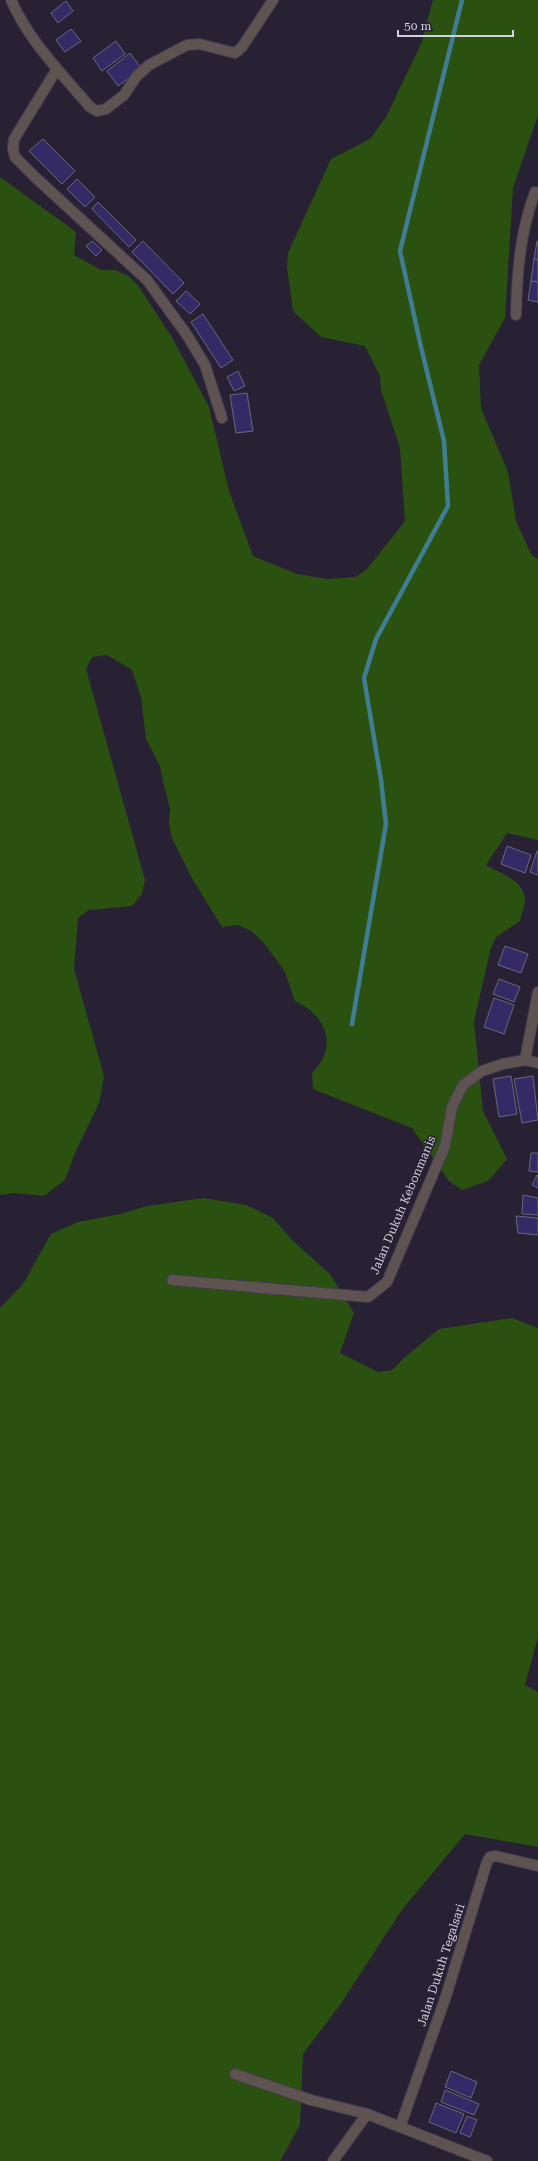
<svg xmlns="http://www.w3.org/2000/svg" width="538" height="2161" font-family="'Roboto Serif',serif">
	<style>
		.green { fill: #2b5110 }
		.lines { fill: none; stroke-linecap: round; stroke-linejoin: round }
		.stream { stroke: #3f7e92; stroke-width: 4.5 }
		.building { fill: #342a66; stroke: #68677d }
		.minor-casing { stroke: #433d4f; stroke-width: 12 }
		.minor { stroke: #5e5350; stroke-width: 10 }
		.labels { text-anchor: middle; stroke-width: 3; stroke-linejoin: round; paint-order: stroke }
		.street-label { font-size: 12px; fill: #d3cfdc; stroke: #282134 }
	</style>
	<rect width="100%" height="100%" fill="#282134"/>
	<!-- green -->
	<g class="green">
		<path d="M 433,0 L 538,0 L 538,115 L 513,188 L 505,318 L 479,365 L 481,408 L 508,472 L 516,521 L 532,556 L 538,559 L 538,840 L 507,833 L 486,865 C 499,873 524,880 525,899 C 525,906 521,915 520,921 L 496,937 L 490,951 L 474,1022 L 483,1111 L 507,1159 L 488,1181 L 462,1190 L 449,1181 L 412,1128 L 313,1089 L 312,1073 C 339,1047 326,1015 295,1001 L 284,970 L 263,942 L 251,931 L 238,925 L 222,927 L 193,880 L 172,838 L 169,824 L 170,809 L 163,781 L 160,766 L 146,739 L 141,697 L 132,670 L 107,655 L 92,657 L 86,669 L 145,880 L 142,894 L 132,906 L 89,910 L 78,918 L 74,969 L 104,1076 L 99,1103 L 75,1153 L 65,1180 L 44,1196 L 14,1193 L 0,1195 L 0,177 L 76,232 L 74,255 L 101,270 L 115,270 L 127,275 L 137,284 L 173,339 L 209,407 L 229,491 L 253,556 L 297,574 L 328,579 L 356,577 L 367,569 L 405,521 L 400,448 L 381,390 L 380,376 L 365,346 L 321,337 L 293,311 L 287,267 L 288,253 L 331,159 L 370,139 L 386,117 L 421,44 Z"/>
		<polygon points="204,1198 246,1205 273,1218 292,1240 330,1274 354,1313 340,1353 378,1372 392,1370 404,1358 439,1329 512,1318 538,1328 538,1637 525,1685 538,1692 538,1847 465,1834 401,1911 340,2005 303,2054 300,2125 280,2161 0,2161 0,1308 23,1284 51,1234 78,1222 120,1214 147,1206"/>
	</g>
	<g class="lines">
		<!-- stream -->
		<polyline class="stream" points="352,1024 386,824 381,780 364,678 376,639 448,506 444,441 421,347 400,251 462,0"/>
	</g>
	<!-- building -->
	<g class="building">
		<polygon points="66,1 73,11 58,23 51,13"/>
		<polygon points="71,29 81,41 65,52 56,40"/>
		<polygon points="116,41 125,54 102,71 93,58"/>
		<polygon points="130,53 142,69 118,86 107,71"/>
		<polygon points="43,139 75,171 62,184 29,151"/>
		<polygon points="77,179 95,197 85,207 67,189"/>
		<polygon points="98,202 136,240 129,247 92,209"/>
		<polygon points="92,241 102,250 96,256 86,246"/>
		<polygon points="143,241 184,283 173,294 132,252"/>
		<polygon points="537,241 538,241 538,260 534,259"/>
		<polygon points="534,259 538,260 538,282 531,281"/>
		<polygon points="531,281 538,282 538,302 528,300"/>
		<polygon points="186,291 200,304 190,314 176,301"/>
		<polygon points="203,314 233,360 221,368 191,322"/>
		<polygon points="238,371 245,386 234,391 227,377"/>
		<polygon points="247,393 253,431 236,433 230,395"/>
		<polygon points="507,846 531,855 525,873 501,864"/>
		<polygon points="537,851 538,851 538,875 530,872"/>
		<polygon points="505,946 528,954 521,973 498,965"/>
		<polygon points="499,979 520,987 514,1002 493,994"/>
		<polygon points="494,998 514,1005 504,1034 484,1027"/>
		<polygon points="511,1076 517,1114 499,1117 493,1079"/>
		<polygon points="533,1076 538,1120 522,1123 514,1079"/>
		<polygon points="531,1153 538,1153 538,1172 529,1171"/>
		<polygon points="537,1175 538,1176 538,1188 532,1185"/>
		<polygon points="523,1195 538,1198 538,1215 522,1214"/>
		<polygon points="516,1216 538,1218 538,1235 518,1233"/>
		<polygon points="451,2071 477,2082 471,2098 445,2087"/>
		<polygon points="445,2090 479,2104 474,2115 441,2102"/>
		<polygon points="436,2103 464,2114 456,2133 429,2122"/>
		<polygon points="467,2116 477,2120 470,2137 460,2133"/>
	</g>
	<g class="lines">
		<defs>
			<g id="minor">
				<path d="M 11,0 C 29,41 62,74 90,107 L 97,111 L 106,109 L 124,95 L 136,77 L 149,65 L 187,45 L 199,44 L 235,53 L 242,47 L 273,0"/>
				<polyline points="57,69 14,139 13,149 15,157 36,178 147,280 187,335 205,365 222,418"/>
				<path d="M 516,315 C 517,272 520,233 535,192 L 538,193"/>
				<polyline points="525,1060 538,992"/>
				<polyline points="172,1280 368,1297 387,1282 445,1146 452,1107 463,1085 482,1071 503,1064 525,1060 538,1063"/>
				<polyline points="235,2074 311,2100 367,2114 487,2161"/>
				<polyline points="400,2127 446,1996 487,1862 490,1857 496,1856 538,1866"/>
				<polyline points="333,2161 367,2114"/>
			</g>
		</defs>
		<!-- minor casing -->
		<use href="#minor" class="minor-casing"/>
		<!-- minor -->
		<use href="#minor" class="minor"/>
	</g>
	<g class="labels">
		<!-- street labels -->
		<g class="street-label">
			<text transform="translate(403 1205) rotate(-67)" y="4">Jalan Dukuh Kebonmanis</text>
			<text transform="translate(441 1965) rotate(-72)" y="4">Jalan Dukuh Tegalsari</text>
		</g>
	</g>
	<!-- scale -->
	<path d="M398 30v6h115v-6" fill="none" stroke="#d3cfdc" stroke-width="2"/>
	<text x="404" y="30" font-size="12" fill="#d3cfdc" stroke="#282134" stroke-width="3" paint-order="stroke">50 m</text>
</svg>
